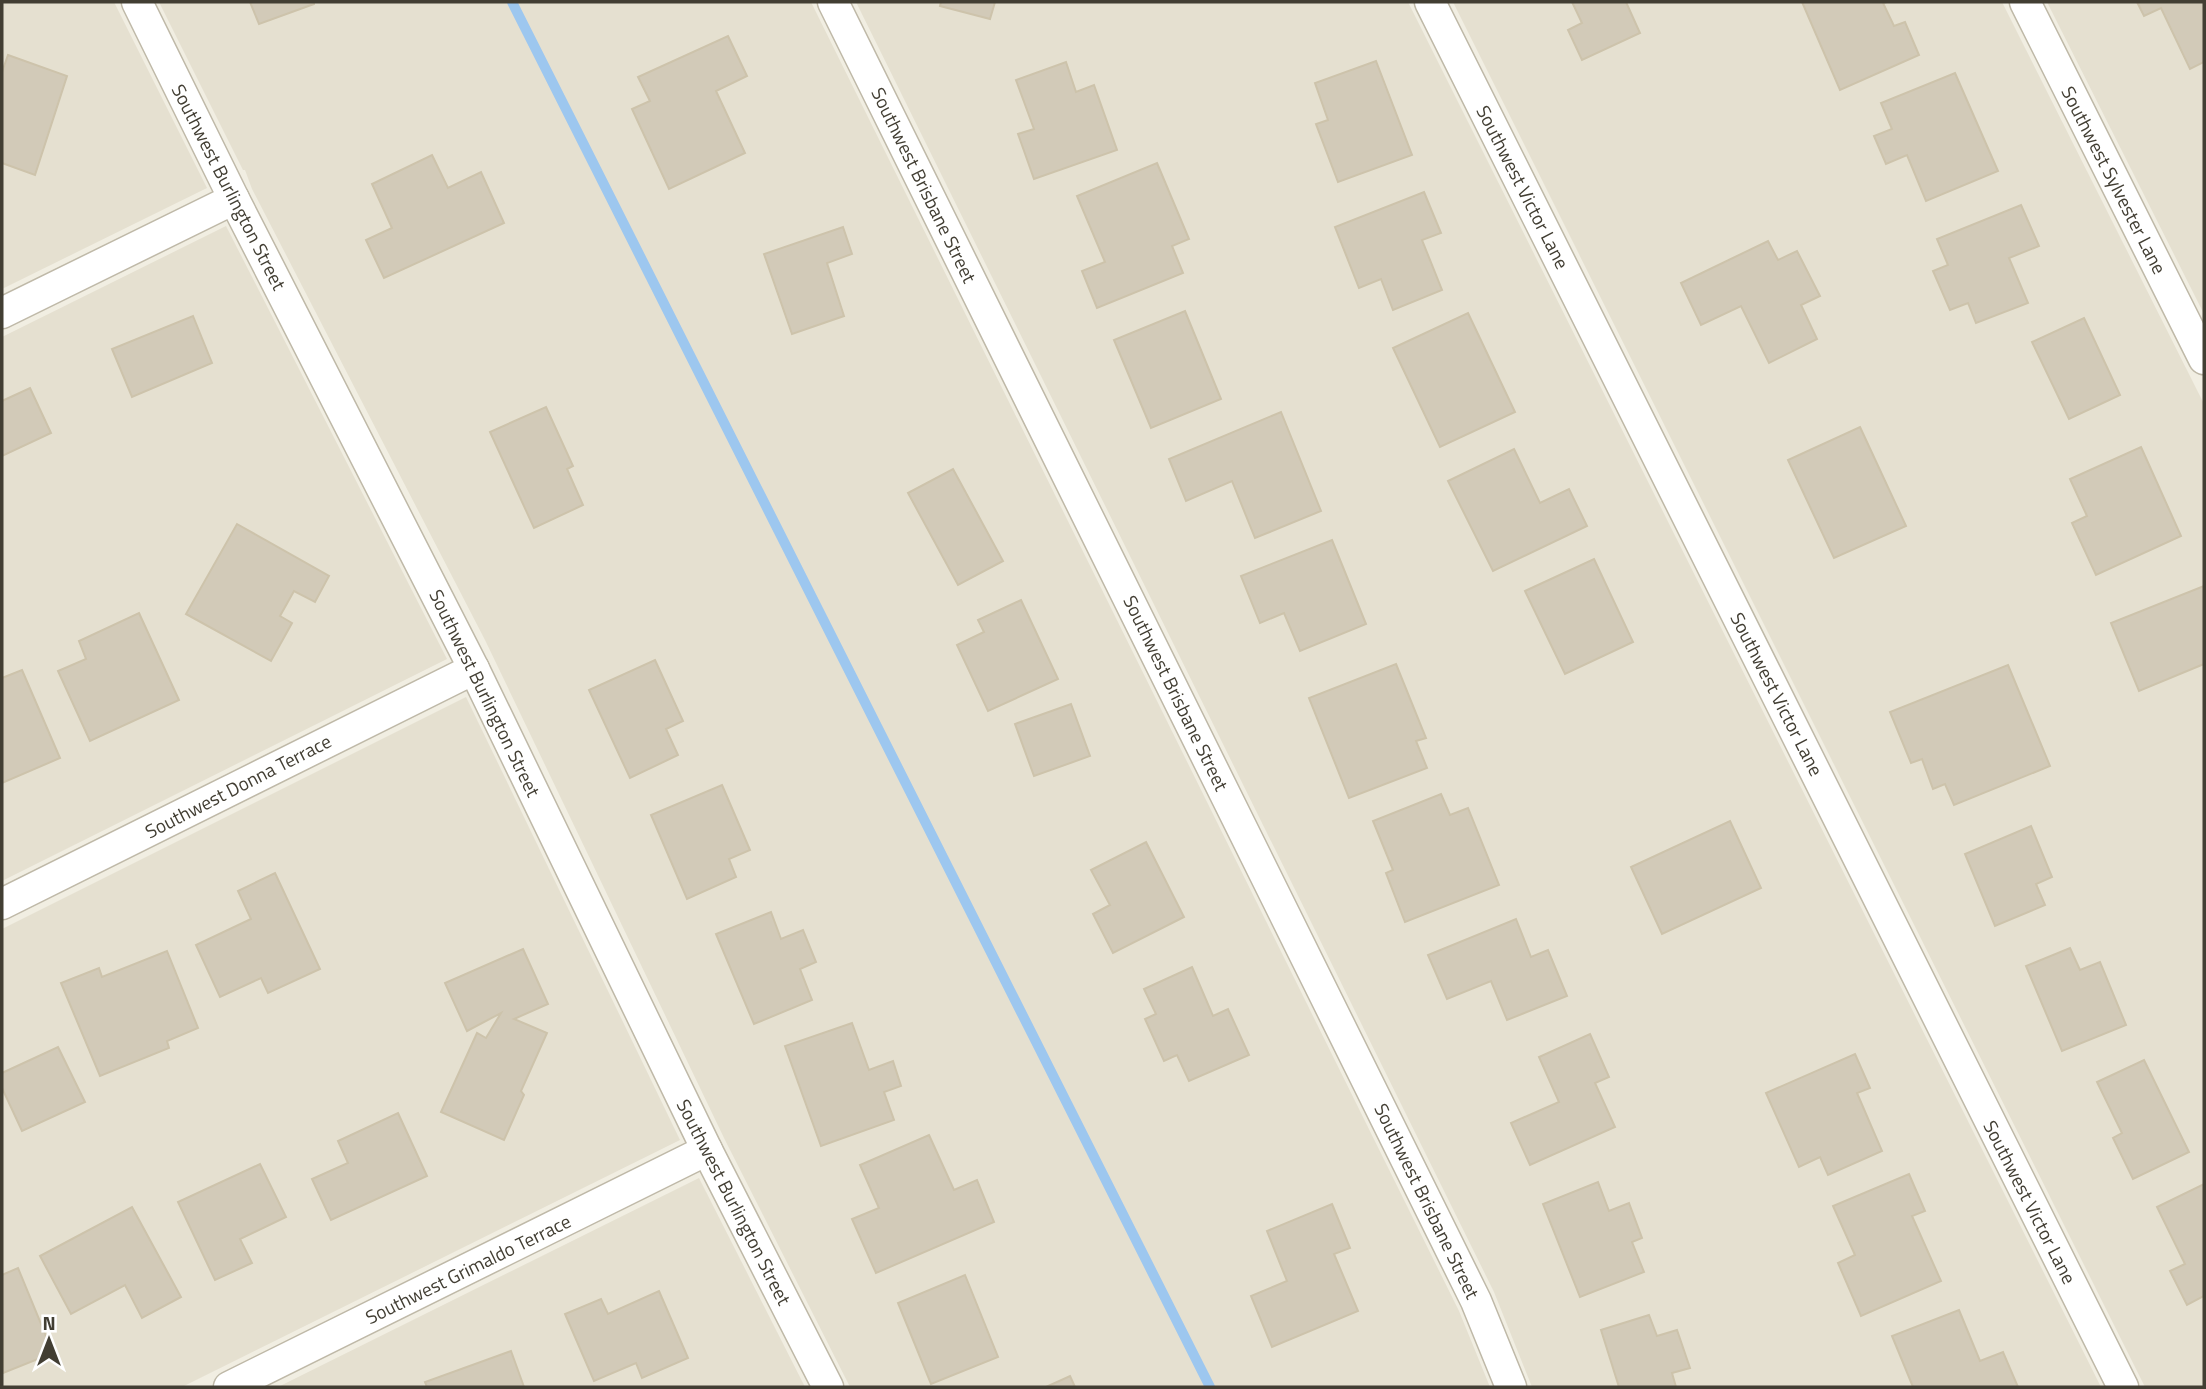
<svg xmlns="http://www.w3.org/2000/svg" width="2206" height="1389" font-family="'Titillium Web',sans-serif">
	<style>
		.residential { fill: #e5e0d0 }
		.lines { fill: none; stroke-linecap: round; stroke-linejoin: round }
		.stream { stroke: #9dc7ef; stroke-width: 10 }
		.building { fill: #d2cab8; stroke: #cdc3ab; stroke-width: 2 }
		.street-casing { stroke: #bfb9a8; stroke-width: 33 }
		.street { stroke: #fff; stroke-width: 30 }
		.labels { text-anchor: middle; stroke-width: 5; stroke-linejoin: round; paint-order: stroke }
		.street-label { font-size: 19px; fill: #423e33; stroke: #fff }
	</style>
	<rect width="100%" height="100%" fill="#f1eee2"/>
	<!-- residential -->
	<g class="residential">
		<polygon points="2,2 114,2 207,188 2,289"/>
		<polygon points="159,2 811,2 1459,1311 1490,1387 850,1387 725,1140 485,640 252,189 245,170 243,170"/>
		<polygon points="856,2 1408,2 2101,1387 1532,1387 1494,1292"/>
		<polygon points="1453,2 2002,2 2204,404 2204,1387 2145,1387"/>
		<polygon points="2047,2 2204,2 2204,314"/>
		<polygon points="226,226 447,659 2,881 2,337"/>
		<polygon points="466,697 680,1140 182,1387 2,1387 2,929"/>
		<polygon points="699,1178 805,1387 278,1387"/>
	</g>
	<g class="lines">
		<!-- stream -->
		<polyline class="stream" points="512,2 1210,1387"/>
	</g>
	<!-- building -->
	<g class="building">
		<polygon points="250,2 314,2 314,4 259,24"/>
		<polygon points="941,2 995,2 990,19 940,6"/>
		<polygon points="1572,2 1626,2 1640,33 1582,60 1568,30 1582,23"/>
		<polygon points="1802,2 1887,2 1883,3 1894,26 1905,22 1919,55 1840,90"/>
		<polygon points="2137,2 2204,2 2204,62 2190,69 2161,8 2144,16"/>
		<polygon points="728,36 747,76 716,91 745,153 669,189 632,109 650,101 638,77"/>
		<polygon points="8,55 67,76 35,175 2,163 2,72"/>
		<polygon points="1376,61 1412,155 1338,182 1316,124 1328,120 1315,83"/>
		<polygon points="1066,62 1076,92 1094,85 1117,150 1034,179 1018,134 1034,129 1016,80"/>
		<polygon points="1955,73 1998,171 1926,201 1907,155 1886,164 1874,136 1892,129 1881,103"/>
		<polygon points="432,155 448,188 481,172 504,223 384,278 366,240 392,228 372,184"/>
		<polygon points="1157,163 1189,239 1172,246 1183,273 1097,308 1082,271 1105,262 1077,196"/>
		<polygon points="1424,192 1441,233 1422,240 1442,290 1393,310 1381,279 1359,288 1335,227"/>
		<polygon points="2021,205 2039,246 2009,258 2028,303 1976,323 1968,303 1950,310 1933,271 1948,265 1937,239"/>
		<polygon points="843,227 852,254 827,263 844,316 792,334 764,254"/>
		<polygon points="1768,241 1778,260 1797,251 1820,296 1801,305 1817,339 1769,363 1741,306 1701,325 1681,283"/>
		<polygon points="1185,311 1221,399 1151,428 1114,340"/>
		<polygon points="1468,313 1515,412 1440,447 1393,348"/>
		<polygon points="193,316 212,363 132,397 112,349"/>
		<polygon points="2084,318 2120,395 2069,419 2032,342"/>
		<polygon points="30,388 51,433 2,456 2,401"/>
		<polygon points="546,407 573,466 567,469 583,505 534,528 490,432"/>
		<polygon points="1281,412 1321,511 1255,538 1232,481 1186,501 1169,459"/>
		<polygon points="1860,427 1906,526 1834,558 1788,460"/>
		<polygon points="2141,447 2181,536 2096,575 2072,523 2087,516 2070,479"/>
		<polygon points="1514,449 1540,503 1569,489 1587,526 1493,571 1448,481"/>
		<polygon points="953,469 1003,561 958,585 908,493"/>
		<polygon points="237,524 329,576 315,602 294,591 280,616 292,623 271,661 186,614"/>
		<polygon points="1332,540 1366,624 1300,651 1284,613 1260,623 1241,576"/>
		<polygon points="1594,559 1633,642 1565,674 1525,591"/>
		<polygon points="2204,586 2204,664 2139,691 2111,623"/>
		<polygon points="1021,600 1058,679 988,711 957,645 984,632 978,620"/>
		<polygon points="139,613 179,700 90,741 58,671 86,659 79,641"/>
		<polygon points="655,660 683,721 666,729 678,755 630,778 589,690"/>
		<polygon points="1396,664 1426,738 1416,741 1427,768 1349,798 1309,698"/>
		<polygon points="2008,665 2050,766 1954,805 1945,784 1933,789 1922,759 1911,763 1890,712"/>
		<polygon points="22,670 60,758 2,783 2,678"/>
		<polygon points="1071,704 1090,756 1034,776 1015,724"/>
		<polygon points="722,785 750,850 729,859 736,877 687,899 651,815"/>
		<polygon points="1441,794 1450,815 1468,808 1499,885 1405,922 1386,873 1393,870 1373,821"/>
		<polygon points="1730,821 1761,888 1662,934 1631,867"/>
		<polygon points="2031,826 2052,877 2036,884 2045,905 1995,926 1965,854"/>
		<polygon points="1146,842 1184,917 1113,953 1093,914 1110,905 1091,870"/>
		<polygon points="275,873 320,969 268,993 261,978 220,997 196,945 251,919 238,891"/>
		<polygon points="771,912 781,939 803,930 816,962 800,969 812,1000 754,1024 716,934"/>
		<polygon points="1516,919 1531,957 1548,950 1567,996 1507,1020 1491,981 1447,999 1428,955"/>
		<polygon points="2070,948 2080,970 2100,962 2126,1025 2062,1051 2026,966"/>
		<polygon points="523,949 548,1004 514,1019 547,1033 521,1091 524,1095 504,1140 441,1112 477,1033 486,1038 501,1013 467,1031 445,983"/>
		<polygon points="167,951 198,1028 167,1041 169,1048 100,1076 61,983 99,968 102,977"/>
		<polygon points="1192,967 1213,1016 1228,1009 1249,1055 1189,1081 1177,1055 1164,1061 1145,1019 1156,1014 1144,989"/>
		<polygon points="852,1023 869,1070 893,1061 901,1086 884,1092 894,1120 821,1146 785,1046"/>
		<polygon points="1590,1034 1609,1077 1595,1083 1615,1127 1530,1165 1511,1123 1559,1102 1539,1057"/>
		<polygon points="58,1047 85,1102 22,1131 2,1088 2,1073"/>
		<polygon points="1855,1054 1870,1088 1857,1093 1882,1151 1828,1175 1820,1157 1799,1167 1766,1093"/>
		<polygon points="2144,1060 2189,1152 2133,1179 2113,1138 2122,1133 2097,1082"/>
		<polygon points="398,1113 427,1176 331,1220 312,1179 348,1163 338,1141"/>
		<polygon points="929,1135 954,1190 977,1180 994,1222 876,1273 852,1219 879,1208 860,1165"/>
		<polygon points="260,1164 286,1217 240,1239 252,1263 215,1280 178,1202"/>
		<polygon points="1909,1174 1925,1211 1912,1216 1941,1281 1861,1316 1838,1263 1855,1255 1833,1206"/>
		<polygon points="1598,1182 1609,1211 1629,1203 1642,1238 1632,1242 1644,1272 1580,1297 1543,1204"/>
		<polygon points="2204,1184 2204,1296 2187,1305 2170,1271 2185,1264 2157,1207"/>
		<polygon points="1332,1204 1350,1248 1334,1254 1358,1311 1272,1347 1251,1296 1287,1281 1267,1231"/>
		<polygon points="132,1207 181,1297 142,1318 125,1285 71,1314 40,1256"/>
		<polygon points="18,1268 53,1353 3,1373 2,1275"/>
		<polygon points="965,1275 998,1357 931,1384 898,1303"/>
		<polygon points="659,1291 688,1358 642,1378 636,1363 594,1381 565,1314 601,1299 608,1314"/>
		<polygon points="1959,1310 1980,1361 2003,1352 2018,1387 1913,1387 1892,1336"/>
		<polygon points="1649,1315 1657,1336 1677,1330 1690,1368 1672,1373 1676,1387 1619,1387 1601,1330"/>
		<polygon points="511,1351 524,1387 427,1387 425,1382"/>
		<polygon points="1070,1376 1075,1387 1046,1387"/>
	</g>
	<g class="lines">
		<defs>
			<g id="street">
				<polyline points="137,2 234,199 474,669 707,1150 828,1387"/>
				<polyline points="833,2 1476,1301 1511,1387"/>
				<polyline points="1430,2 2123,1387"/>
				<polyline points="2025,2 2204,359"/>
				<polyline points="2,313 234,199"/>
				<polyline points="2,904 474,669"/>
				<polyline points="229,1387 707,1150"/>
			</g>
		</defs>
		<!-- street casing -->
		<use href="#street" class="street-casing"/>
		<!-- street -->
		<use href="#street" class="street"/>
	</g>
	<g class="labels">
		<!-- street labels -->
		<g class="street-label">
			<text transform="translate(2114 180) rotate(63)" y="7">Southwest Sylvester Lane</text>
			<text transform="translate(924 185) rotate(64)" y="7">Southwest Brisbane Street</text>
			<text transform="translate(229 187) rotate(63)" y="7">Southwest Burlington Street</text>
			<text transform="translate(1523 187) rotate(63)" y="7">Southwest Victor Lane</text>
			<text transform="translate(485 693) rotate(64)" y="7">Southwest Burlington Street</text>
			<text transform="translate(1176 693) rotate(64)" y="7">Southwest Brisbane Street</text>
			<text transform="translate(1777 694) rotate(63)" y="7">Southwest Victor Lane</text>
			<text transform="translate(238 786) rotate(-27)" y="7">Southwest Donna Terrace</text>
			<text transform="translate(1427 1201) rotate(64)" y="7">Southwest Brisbane Street</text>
			<text transform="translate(734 1202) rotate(63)" y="7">Southwest Burlington Street</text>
			<text transform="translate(2030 1202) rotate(63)" y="7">Southwest Victor Lane</text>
			<text transform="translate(468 1269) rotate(-26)" y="7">Southwest Grimaldo Terrace</text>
		</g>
	</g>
	<!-- border -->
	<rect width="2206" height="1389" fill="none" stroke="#423e33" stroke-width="7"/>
	<!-- north arrow -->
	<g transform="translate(49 1340)" stroke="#ffffff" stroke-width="5" paint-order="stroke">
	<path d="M0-5L12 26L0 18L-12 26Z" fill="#423e33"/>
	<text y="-10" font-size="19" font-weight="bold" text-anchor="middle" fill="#423e33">N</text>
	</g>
</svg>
